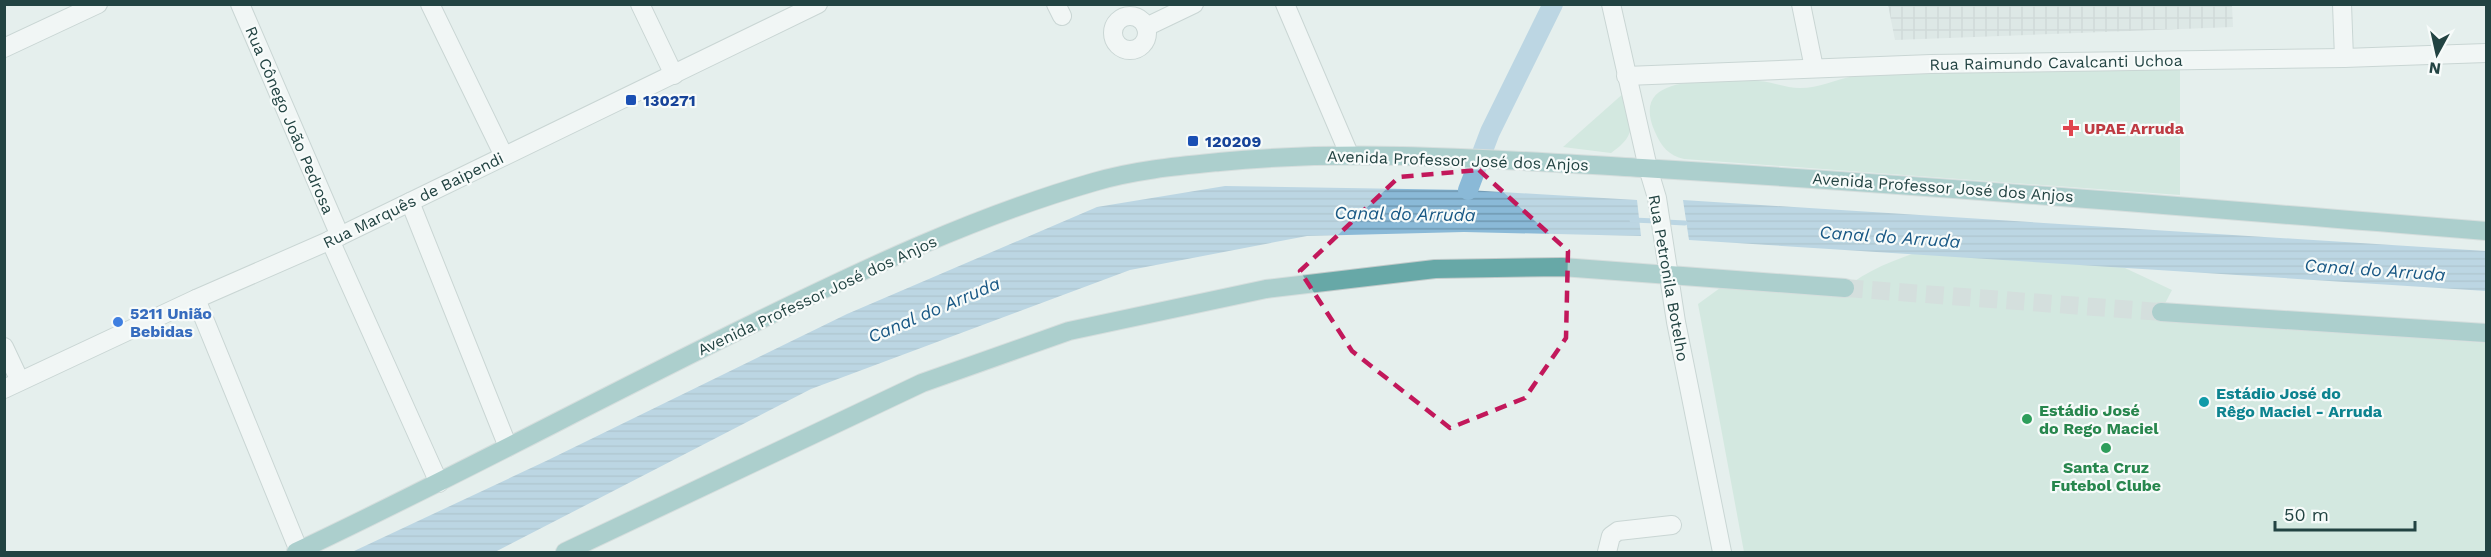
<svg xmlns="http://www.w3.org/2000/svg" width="2491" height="557" font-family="'Work Sans',sans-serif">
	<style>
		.industrial { fill: url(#industrial-grid) }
		.green { fill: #bde1d0 }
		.water { fill: url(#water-rules) }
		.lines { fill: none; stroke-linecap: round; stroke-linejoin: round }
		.stream { stroke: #8ab9d7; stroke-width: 5 }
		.canal { stroke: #8ab9d7; stroke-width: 20 }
		.major-tunnel { stroke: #becdcb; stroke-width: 18; stroke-dasharray: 18 9; stroke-linecap: butt }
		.minor-casing { stroke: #a7b8b6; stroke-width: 20 }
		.major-casing { stroke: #c1caca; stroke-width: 20 }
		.minor { stroke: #fff; stroke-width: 18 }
		.major { stroke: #67a8a7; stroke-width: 18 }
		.marked { fill: none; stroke: #c2185b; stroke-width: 4.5; stroke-dasharray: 12 8; stroke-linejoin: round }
		.transit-dot { fill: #1a4fb4; stroke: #f7fbfa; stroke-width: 2 }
		.health-dot { fill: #e0444e; stroke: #f7fbfa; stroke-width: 2 }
		.shop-dot { fill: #3f7fe0; stroke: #f7fbfa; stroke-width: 2 }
		.culture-dot { fill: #0f9aa8; stroke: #f7fbfa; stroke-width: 2 }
		.leisure-dot { fill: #2e9e5b; stroke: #f7fbfa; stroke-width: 2 }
		.labels { text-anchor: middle; stroke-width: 4.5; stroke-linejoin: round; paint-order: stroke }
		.street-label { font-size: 16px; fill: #224342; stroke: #f7fbfa }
		.transit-label { font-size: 16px; font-weight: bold; fill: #164399; stroke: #f7fbfa; text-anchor: start }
		.health-label { font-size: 16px; font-weight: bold; fill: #be3a42; stroke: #f7fbfa; text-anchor: start }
		.shop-label { font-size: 16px; font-weight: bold; fill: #366cbe; stroke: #f7fbfa; text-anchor: start }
		.culture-label { font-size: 16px; font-weight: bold; fill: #0d838f; stroke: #f7fbfa; text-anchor: start }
		.leisure-label { font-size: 16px; font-weight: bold; fill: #27864d; stroke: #f7fbfa; text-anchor: start }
		.water-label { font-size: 18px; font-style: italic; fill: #175784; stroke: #f7fbfa }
	</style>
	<defs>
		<pattern id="industrial-grid" width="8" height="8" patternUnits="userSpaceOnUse" patternTransform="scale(1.5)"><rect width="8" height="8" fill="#d3dfde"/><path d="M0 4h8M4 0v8" fill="none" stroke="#b5c1c0"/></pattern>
		<pattern id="water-rules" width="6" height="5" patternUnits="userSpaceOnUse" patternTransform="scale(1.5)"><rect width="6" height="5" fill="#8ab9d7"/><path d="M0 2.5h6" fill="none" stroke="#7098b0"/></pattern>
	</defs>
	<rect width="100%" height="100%" fill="#e5efed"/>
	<!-- industrial -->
	<polygon class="industrial" points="1888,5 2232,5 2233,27 1895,40"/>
	<!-- green -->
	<g class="green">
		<path d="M 2180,64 L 2180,195 L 1684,159 C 1669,156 1661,146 1655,132 C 1634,85 1680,82 1713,81 C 1729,80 1744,79 1759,81 C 1773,82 1786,88 1800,88 C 1819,88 1835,80 1853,76 Z"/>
		<path d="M 1625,92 C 1630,123 1640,133 1611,153 L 1563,147 Z"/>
		<path d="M 1927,249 L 2076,256 L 2125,268 L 2172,290 L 2157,319 L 2486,343 L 2486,552 L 1744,552 L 1698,304 L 1720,288 L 1837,296 C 1860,272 1896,259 1927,249 Z"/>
	</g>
	<!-- water -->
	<g class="water">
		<polygon points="1225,186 1468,190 1637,200 1641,236 1464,232 1307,236 1130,270 811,389 495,552 352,552 546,461 847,314 1097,207"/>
		<polygon points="1683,200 2486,251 2486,291 1689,240"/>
	</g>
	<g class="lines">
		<!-- stream -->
		<g class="stream">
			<polyline points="1632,220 1656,221"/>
			<polyline points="1665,222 1685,223"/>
		</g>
		<!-- canal -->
		<polyline class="canal" points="1468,190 1490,132 1553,4"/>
		<!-- major-tunnel -->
		<polyline class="major-tunnel" points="1845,288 2161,312"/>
		<defs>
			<g id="minor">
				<polyline points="240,4 340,236"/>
				<polyline points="430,4 504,156"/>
				<polyline points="640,4 674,75"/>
				<polyline points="1056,4 1062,16"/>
				<polyline points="1285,4 1349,154"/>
				<polyline points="1611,4 1648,168 1657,198 1676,322 1722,552"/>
				<polyline points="1801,4 1814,68"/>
				<polyline points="2342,4 2344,58"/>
				<circle cx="1130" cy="33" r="17"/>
				<polyline points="1146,27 1194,4"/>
				<polyline points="4,48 98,4"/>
				<polyline points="1626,76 1931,64 2344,58 2486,53"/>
				<polyline points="410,202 508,447"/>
				<polyline points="330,240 439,483"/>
				<polyline points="196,299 299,551"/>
				<polyline points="4,347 20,381"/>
				<polyline points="4,389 196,299 340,236 818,4"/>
				<polyline points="1607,552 1611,536 1618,531 1672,525"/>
			</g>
			<g id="major">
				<polyline points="2161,312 2486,333"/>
				<path d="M 296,552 C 451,479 602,397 756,322 C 866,268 976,216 1094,182 C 1134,170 1178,166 1219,162 C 1360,148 1500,160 1642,168 C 1924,185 2205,208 2486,231"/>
				<polyline points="565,552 922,383 1069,331 1266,289 1435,269 1562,267 1845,288"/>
			</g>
		</defs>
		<!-- minor casing -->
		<use href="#minor" class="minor-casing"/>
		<!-- major casing -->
		<use href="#major" class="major-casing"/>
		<!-- minor -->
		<use href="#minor" class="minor"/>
		<!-- major -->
		<use href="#major" class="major"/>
	</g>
	<!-- marked area -->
	<path d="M0 0H2491V557H0ZM 1479,170 L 1568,251 L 1566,338 L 1525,398 L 1450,428 L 1352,351 L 1300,271 L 1399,177 Z" fill="#e5efed" fill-opacity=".55" fill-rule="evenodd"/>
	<path class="marked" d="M 1479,170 L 1568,251 L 1566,338 L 1525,398 L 1450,428 L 1352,351 L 1300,271 L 1399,177 Z"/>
	<!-- markers -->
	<g class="transit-dot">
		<rect x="625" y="94" width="12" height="12" rx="3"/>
		<rect x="1187" y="135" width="12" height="12" rx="3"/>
	</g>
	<path class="health-dot" d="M2068 119h6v6h6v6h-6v6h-6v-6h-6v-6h6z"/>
	<circle class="shop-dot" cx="118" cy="322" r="6"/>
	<circle class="culture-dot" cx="2204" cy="402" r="6"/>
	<g class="leisure-dot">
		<circle cx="2027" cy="419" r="6"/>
		<circle cx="2106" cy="448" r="6"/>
	</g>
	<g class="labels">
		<!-- street labels -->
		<g class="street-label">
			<text transform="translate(2056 62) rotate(-1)" y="6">Rua Raimundo Cavalcanti Uchoa</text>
			<text transform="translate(290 120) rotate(67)" y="6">Rua Cônego João Pedrosa</text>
			<text transform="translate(1458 160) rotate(2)" y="6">Avenida Professor José dos Anjos</text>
			<text transform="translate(1943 187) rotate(4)" y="6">Avenida Professor José dos Anjos</text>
			<text transform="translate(413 200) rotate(-26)" y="6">Rua Marquês de Baipendi</text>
			<text transform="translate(1669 278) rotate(80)" y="6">Rua Petronila Botelho</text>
			<text transform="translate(817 295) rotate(-25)" y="6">Avenida Professor José dos Anjos</text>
		</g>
		<!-- transit labels -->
		<g class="transit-label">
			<text x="643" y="106">130271</text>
			<text x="1205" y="147">120209</text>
		</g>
		<!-- health labels -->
		<g class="health-label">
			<text x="2084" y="134">UPAE Arruda</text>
		</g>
		<!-- shop labels -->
		<g class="shop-label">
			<text x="130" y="319">5211 União<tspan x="130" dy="18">Bebidas</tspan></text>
		</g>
		<!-- culture labels -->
		<g class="culture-label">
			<text x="2216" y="399">Estádio José do<tspan x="2216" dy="18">Rêgo Maciel - Arruda</tspan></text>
		</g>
		<!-- leisure labels -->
		<g class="leisure-label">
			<text x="2039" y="416">Estádio José<tspan x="2039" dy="18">do Rego Maciel</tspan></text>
			<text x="2106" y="473" text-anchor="middle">Santa Cruz<tspan x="2106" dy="18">Futebol Clube</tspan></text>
		</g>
		<!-- water labels -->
		<g class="water-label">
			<text transform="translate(1405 214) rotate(1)" y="6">Canal do Arruda</text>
			<text transform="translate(1890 237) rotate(4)" y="6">Canal do Arruda</text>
			<text transform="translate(2375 270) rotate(4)" y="6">Canal do Arruda</text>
			<text transform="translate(934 310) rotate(-23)" y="6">Canal do Arruda</text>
		</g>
	</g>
	<!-- border -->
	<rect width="2491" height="557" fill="none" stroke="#224342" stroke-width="12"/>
	<!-- north arrow -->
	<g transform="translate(2437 54) rotate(188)" stroke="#f7fbfa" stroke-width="4.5" paint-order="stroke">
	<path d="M0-4.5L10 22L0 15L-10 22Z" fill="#224342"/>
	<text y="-9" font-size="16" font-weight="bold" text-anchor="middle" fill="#224342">N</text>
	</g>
	<!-- scale -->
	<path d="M2275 521v9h140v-9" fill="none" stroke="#224342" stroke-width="3"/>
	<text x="2284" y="521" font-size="18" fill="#224342" stroke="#f7fbfa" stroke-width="4.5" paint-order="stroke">50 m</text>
</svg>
